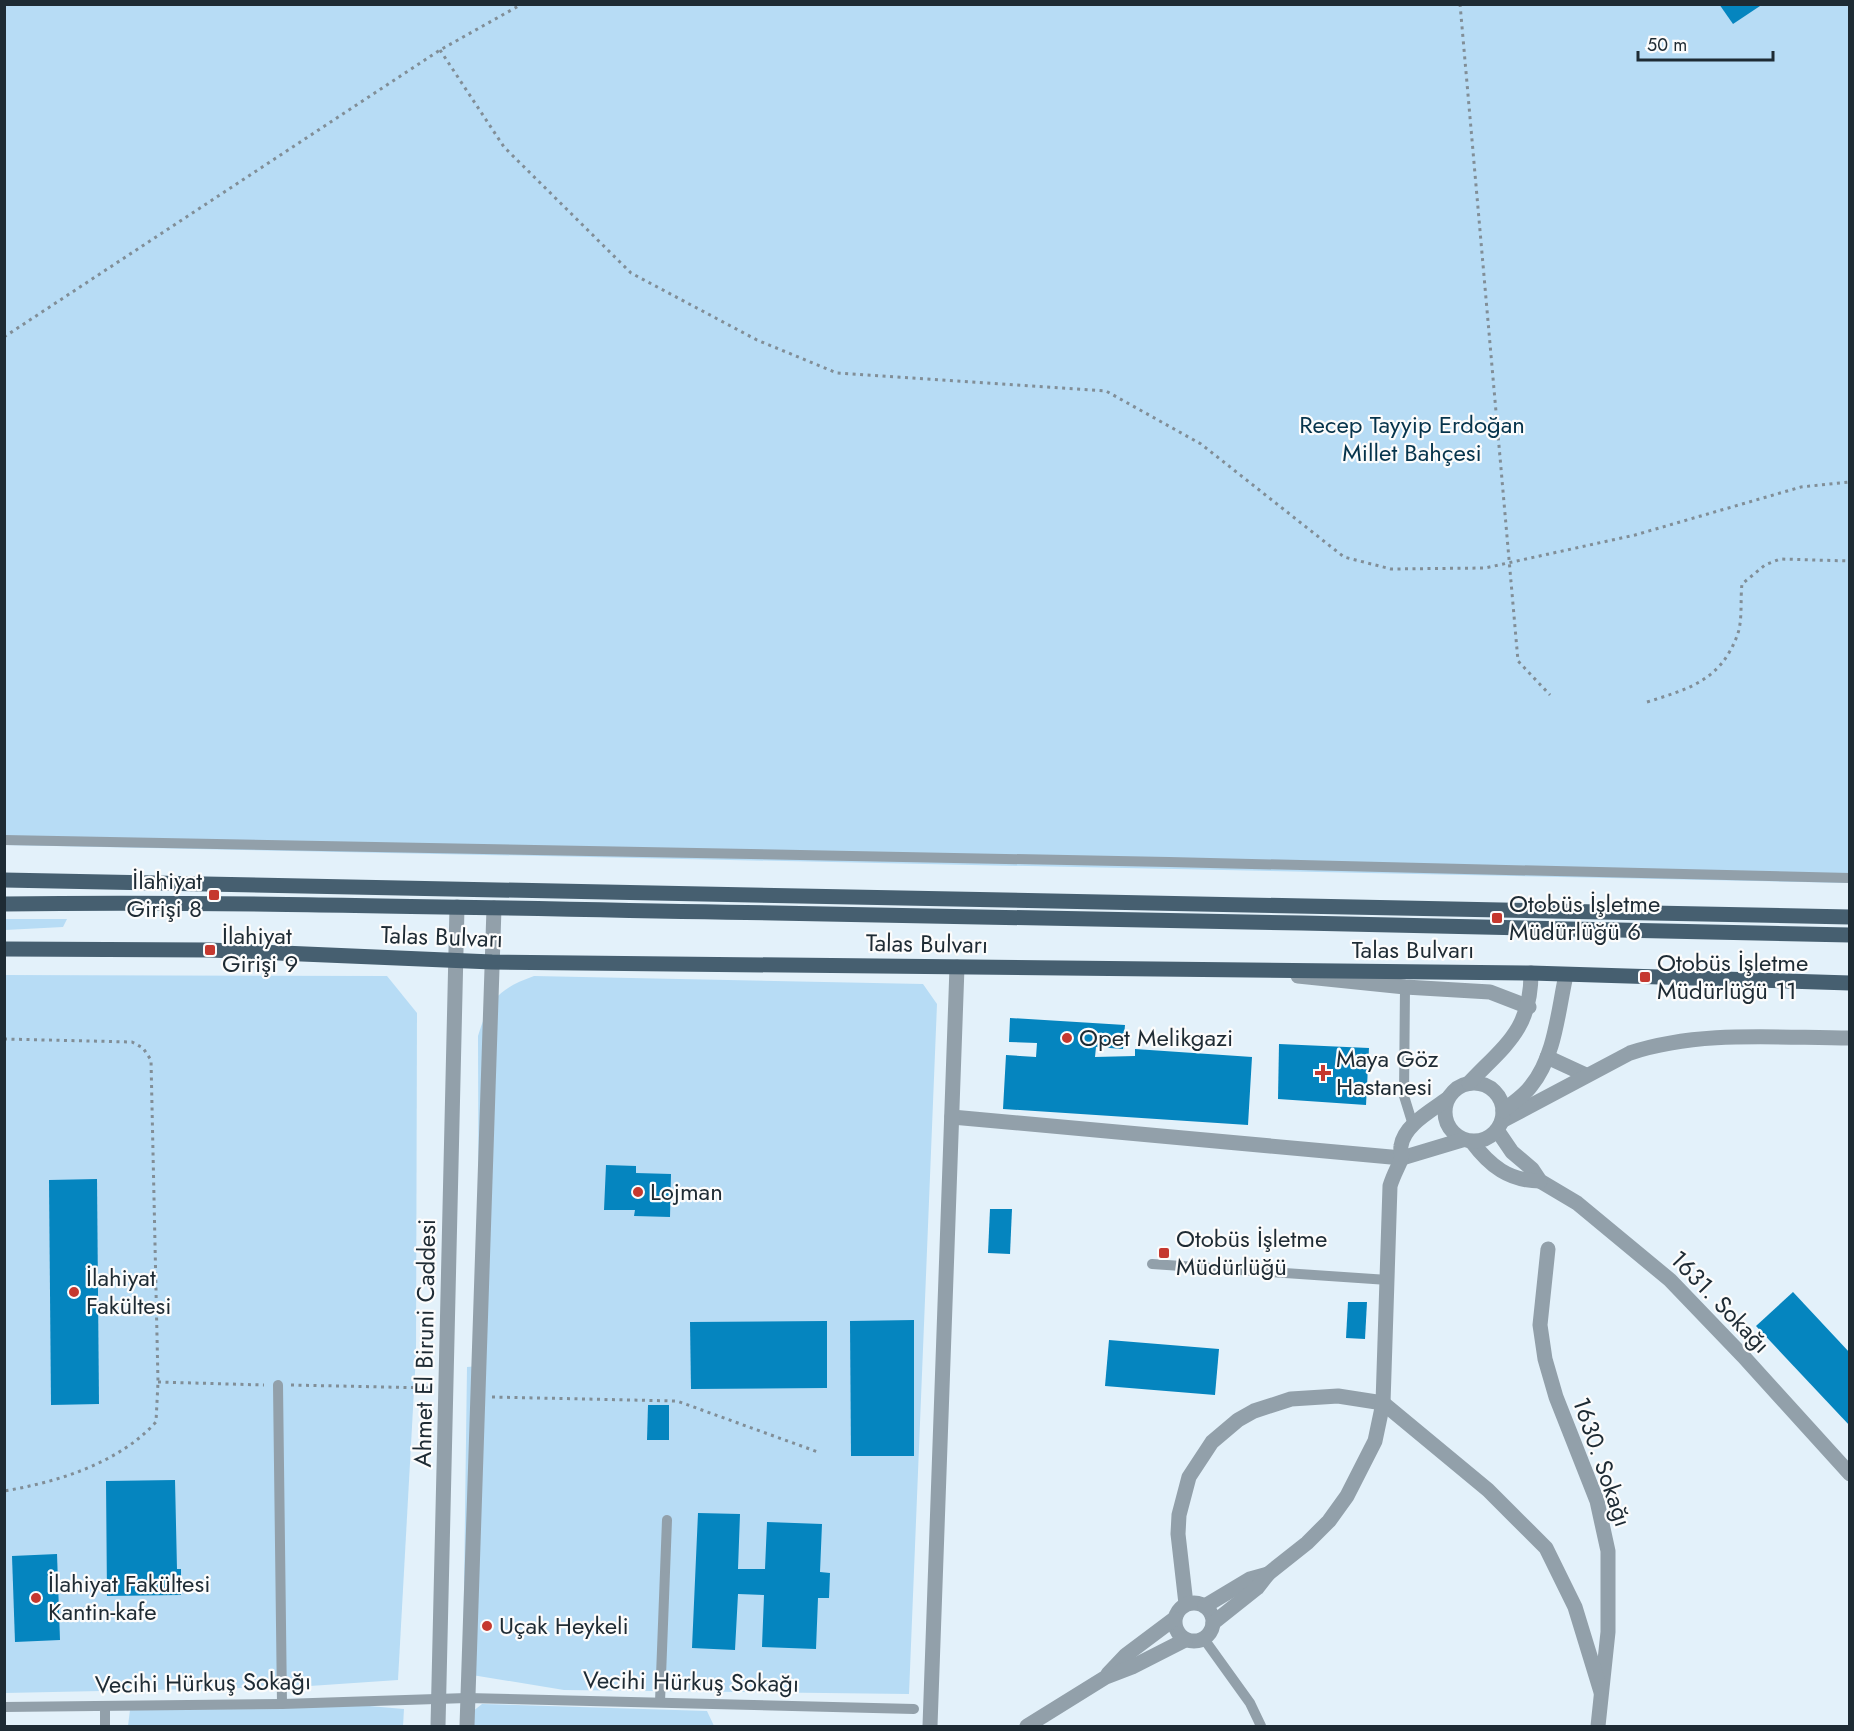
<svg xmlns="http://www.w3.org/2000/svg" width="1854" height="1731" font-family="Jost,sans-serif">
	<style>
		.green { fill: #b7dcf5 }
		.building { fill: #0585bf }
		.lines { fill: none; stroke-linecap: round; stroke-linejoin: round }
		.path { stroke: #818e97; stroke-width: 3; stroke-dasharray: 3 4.5; stroke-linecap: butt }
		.service { stroke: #92a0aa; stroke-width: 10 }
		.minor { stroke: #92a0aa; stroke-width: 15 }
		.tertiary { stroke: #92a0aa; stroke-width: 15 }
		.primary { stroke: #465f70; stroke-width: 15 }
		.poi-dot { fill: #c5382f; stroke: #fcfcfc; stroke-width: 2 }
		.labels { text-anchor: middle; stroke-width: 4.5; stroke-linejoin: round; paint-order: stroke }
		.park-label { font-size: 24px; fill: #06344c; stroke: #fcfcfc }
		.poi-label { font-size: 24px; fill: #1e2b34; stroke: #fcfcfc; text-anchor: start }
		.street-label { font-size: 24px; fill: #1e2b34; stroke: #fcfcfc }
	</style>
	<rect width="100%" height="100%" fill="#e3f1fa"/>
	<!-- green -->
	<g class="green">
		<polygon points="5,5 1849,5 1849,883 5,845"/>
		<polygon points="5,919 67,919 63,927 5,930"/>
		<polygon points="4,975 387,976 417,1013 416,1354 398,1680 295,1687 5,1693"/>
		<path d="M 534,976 L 923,984 L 937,1004 L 909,1694 L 564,1690 L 472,1675 L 463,1663 L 467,1367 L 479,1366 L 478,1036 C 489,1000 498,989 534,976 Z"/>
		<polygon points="346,1704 404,1709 403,1726 128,1726 130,1710"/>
		<polygon points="482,1704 707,1711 714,1726 461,1726 462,1720"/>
	</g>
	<!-- building -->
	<g class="building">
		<polygon points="1719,4 1763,4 1733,24"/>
		<polygon points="1010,1018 1125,1025 1123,1049 1096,1047 1095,1057 1135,1056 1135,1049 1252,1057 1248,1125 1003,1109 1006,1055 1036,1057 1037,1043 1009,1042"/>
		<polygon points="1279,1044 1369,1048 1366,1105 1278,1099"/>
		<polygon points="606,1165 636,1166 636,1173 671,1174 670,1217 634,1216 635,1210 604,1210"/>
		<polygon points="97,1179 99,1404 51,1405 49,1180"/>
		<polygon points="990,1209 1012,1209 1010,1254 988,1253"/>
		<polygon points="1793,1292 1850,1353 1850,1426 1756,1326"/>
		<polygon points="1348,1302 1367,1302 1365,1339 1346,1338"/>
		<polygon points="914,1320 914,1456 851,1456 850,1321"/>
		<polygon points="827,1321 827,1388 691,1389 690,1322"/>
		<polygon points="1109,1340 1219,1349 1215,1395 1105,1386"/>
		<polygon points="648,1405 669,1405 669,1440 647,1440"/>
		<polygon points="175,1480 177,1569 181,1569 181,1595 107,1596 106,1481"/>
		<polygon points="698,1513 740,1514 738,1569 765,1569 767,1522 822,1524 820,1572 830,1573 829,1598 818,1598 816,1649 762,1647 764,1595 738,1594 735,1650 692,1648"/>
		<polygon points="57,1554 60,1640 15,1642 12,1556"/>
	</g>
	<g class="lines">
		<!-- path -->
		<g class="path">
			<polyline points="1460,4 1518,661 1550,695"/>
			<polyline points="440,50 504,147 631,273 757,340 837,373 1106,391 1201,444 1344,557 1391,569 1485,568 1635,535 1801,487 1850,482"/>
			<polyline points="4,337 440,50 522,4"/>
			<path d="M 1647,702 C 1688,689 1720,681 1737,636 C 1743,621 1740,599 1742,584 L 1765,565 L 1780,559 L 1850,561"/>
			<path d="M 4,1039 L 132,1042 L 143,1048 L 151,1060 L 158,1382 L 156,1422 C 119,1463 58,1482 4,1491"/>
			<polyline points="158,1382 264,1385"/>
			<polyline points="291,1385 432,1388"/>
			<polyline points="492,1397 677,1401 818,1452"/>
		</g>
		<!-- service -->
		<g class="service">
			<polyline points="4,840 1169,862 1850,878"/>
			<polyline points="1405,987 1404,1096 1413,1125"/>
			<polyline points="1152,1264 1388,1280"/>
			<polyline points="278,1385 282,1704"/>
			<polyline points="1204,1639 1250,1703 1261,1726"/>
			<polyline points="660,1702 667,1520"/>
			<polyline points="105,1706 105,1726"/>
			<polyline points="4,1707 282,1704 467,1698 914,1709"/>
		</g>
		<!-- minor -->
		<g class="minor">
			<polyline points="1298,976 1405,987 1490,992 1529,1007"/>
			<polyline points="1547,1057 1586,1075"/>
			<polyline points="952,1117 1402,1158"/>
			<path d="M 1502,1121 L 1630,1053 C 1700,1030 1777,1038 1850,1038"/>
			<polyline points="1497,1130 1512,1152 1532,1169 1540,1181 1577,1203 1670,1280 1743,1356 1850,1474"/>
			<path d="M 1472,1142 C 1490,1166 1509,1181 1540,1181"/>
			<polyline points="1548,1249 1540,1325 1545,1359 1556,1397 1597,1501 1608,1551 1608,1632 1598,1726"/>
			<polyline points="1186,1604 1178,1534 1179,1515 1189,1477 1212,1442 1238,1420 1254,1411 1291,1399 1338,1396 1383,1403 1488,1490 1546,1548 1575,1607 1601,1692"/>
			<polyline points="930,1726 957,967"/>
		</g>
		<!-- tertiary -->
		<g class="tertiary">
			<circle cx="1474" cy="1112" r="29"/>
			<path d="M 1469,1083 C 1505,1045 1531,1030 1531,973"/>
			<path d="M 1503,1111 C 1512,1103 1524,1096 1531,1086 C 1555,1057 1558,1011 1566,975"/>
			<polyline points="1402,1158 1462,1140"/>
			<circle cx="1194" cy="1622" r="19"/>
			<polyline points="1205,1606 1250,1579 1268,1574"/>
			<path d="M 1213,1623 L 1257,1588 L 1268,1574 L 1307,1543 L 1329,1521 L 1347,1496 L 1375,1441 L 1383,1403 L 1390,1186 C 1393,1176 1397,1169 1401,1160 C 1403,1155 1400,1151 1401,1146 C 1404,1125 1431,1111 1447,1099"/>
			<polyline points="1108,1674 1126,1655 1174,1619"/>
			<polyline points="438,1726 457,907"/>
			<polyline points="467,1726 494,908"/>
			<polyline points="1027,1726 1106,1677 1132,1667 1185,1640"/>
		</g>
		<!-- primary -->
		<g class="primary">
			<polyline points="4,880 1850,917"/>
			<path d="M 4,904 C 261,901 518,909 774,913 C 1133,920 1491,926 1850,935"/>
			<polyline points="4,949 210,950 492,962 1531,973 1850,983"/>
		</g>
	</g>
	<!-- markers -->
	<g class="poi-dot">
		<rect x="208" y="889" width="12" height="12" rx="3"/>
		<rect x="1491" y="912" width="12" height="12" rx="3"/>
		<rect x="204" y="944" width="12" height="12" rx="3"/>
		<rect x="1639" y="971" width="12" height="12" rx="3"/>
		<circle cx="1067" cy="1038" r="6"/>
		<path d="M1320 1064h6v6h6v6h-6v6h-6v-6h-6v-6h6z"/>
		<circle cx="638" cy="1192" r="6"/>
		<rect x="1158" y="1247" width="12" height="12" rx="3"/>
		<circle cx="74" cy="1292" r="6"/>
		<circle cx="36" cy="1598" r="6"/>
		<circle cx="487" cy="1626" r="6"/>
	</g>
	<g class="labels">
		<!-- park labels -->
		<g class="park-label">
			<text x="1412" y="433">Recep Tayyip Erdoğan<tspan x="1412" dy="28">Millet Bahçesi</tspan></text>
		</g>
		<!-- poi labels -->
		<g class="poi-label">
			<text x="202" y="889" text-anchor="end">İlahiyat<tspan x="202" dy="28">Girişi 8</tspan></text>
			<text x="1509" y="912">Otobüs İşletme<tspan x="1509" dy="28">Müdürlüğü 6</tspan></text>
			<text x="222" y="944">İlahiyat<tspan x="222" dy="28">Girişi 9</tspan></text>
			<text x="1657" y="971">Otobüs İşletme<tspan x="1657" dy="28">Müdürlüğü 11</tspan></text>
			<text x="1079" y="1046">Opet Melikgazi</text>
			<text x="1336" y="1067">Maya Göz<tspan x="1336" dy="28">Hastanesi</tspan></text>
			<text x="650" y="1200">Lojman</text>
			<text x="1176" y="1247">Otobüs İşletme<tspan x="1176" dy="28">Müdürlüğü</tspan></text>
			<text x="86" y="1286">İlahiyat<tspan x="86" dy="28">Fakültesi</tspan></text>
			<text x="48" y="1592">İlahiyat Fakültesi<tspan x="48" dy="28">Kantin-kafe</tspan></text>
			<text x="499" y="1634">Uçak Heykeli</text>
		</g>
		<!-- street labels -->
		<g class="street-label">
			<text transform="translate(442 937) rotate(2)" y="8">Talas Bulvarı</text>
			<text transform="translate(927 944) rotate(1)" y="8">Talas Bulvarı</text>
			<text x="1413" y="958">Talas Bulvarı</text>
			<text transform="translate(1720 1302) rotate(46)" y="8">1631. Sokağı</text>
			<text transform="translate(425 1343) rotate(-89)" y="8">Ahmet El Biruni Caddesi</text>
			<text transform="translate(1602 1462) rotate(71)" y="8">1630. Sokağı</text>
			<text transform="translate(691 1682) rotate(1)" y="8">Vecihi Hürkuş Sokağı</text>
			<text transform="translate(203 1683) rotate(-1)" y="8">Vecihi Hürkuş Sokağı</text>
		</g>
	</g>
	<!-- border -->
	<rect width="1854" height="1731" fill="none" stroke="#1e2b34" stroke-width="12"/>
	<!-- scale -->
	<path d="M1638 51v9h135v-9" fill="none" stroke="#1e2b34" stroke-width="3"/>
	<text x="1647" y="51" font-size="18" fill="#1e2b34" stroke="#fcfcfc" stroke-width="4.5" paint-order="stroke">50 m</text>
</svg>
